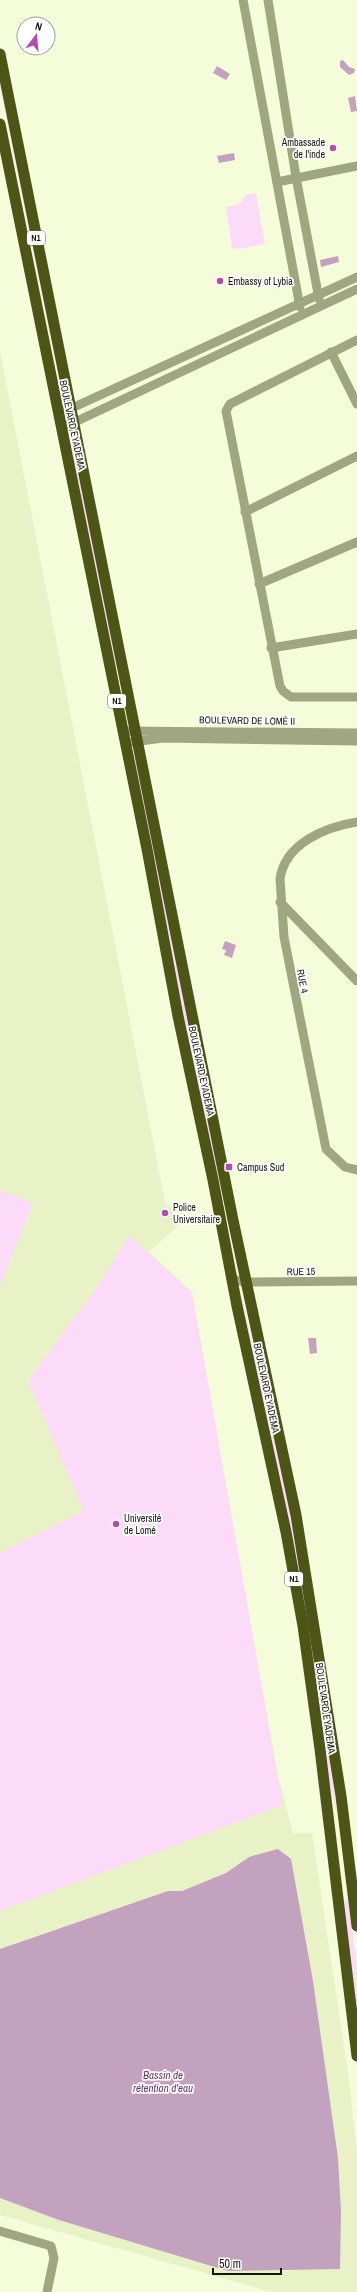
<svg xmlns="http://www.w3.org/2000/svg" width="357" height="2292" font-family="'Archivo Narrow',sans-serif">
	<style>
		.built { fill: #e9f2c7 }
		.green { fill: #fcdbf8 }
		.water { fill: #c3a2c0 }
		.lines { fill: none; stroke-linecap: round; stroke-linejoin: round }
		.minor { stroke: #9fa681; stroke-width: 9 }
		.trunk { stroke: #4c5416; stroke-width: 11 }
		.poi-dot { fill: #b54caf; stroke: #fff; stroke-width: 1.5 }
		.labels { text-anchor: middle; stroke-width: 3.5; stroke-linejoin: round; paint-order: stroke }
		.shield { fill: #fff; stroke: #5b5d54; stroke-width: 1 }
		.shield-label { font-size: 9px; font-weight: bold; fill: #15170b }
		.poi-label { font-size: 10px; fill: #15170b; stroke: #fff; text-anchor: start }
		.street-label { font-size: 10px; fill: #15170b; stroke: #fff }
		.water-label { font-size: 11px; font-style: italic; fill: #653961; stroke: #fff }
	</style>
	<rect width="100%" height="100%" fill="#f5fcd9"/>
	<!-- built -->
	<polygon class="built" points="0,351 165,1202 175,1211 179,1225 149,1252 192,1292 273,1756 293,1833 312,1833 349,2079 357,2152 357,2292 271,2292 0,2215"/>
	<!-- green -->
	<g class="green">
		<polygon points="0,68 59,379 5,111 0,86"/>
		<path d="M 256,193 L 265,244 L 238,249 L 232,248 L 226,207 C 235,206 241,205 245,195 Z"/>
		<polygon points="72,442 119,667 116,667 108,638 71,445"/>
		<polygon points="133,754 137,766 224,1202 203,1112 131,755"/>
		<polygon points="0,1190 33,1203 0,1286"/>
		<polygon points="129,1236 192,1292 283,1805 0,1911 0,1553 84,1511 28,1381 97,1287"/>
		<polygon points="242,1298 300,1557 324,1708 337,1815 329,1780 319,1703 241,1300"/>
		<polygon points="346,1899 348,1900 357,1965 357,2009 344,1901"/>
	</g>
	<!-- water -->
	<g class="water">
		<polygon points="343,60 349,67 355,69 354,73 349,75 340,67 340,61"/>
		<polygon points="217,66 230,74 226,80 213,73"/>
		<polygon points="355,96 357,111 351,112 348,98"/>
		<polygon points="234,153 235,160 219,163 217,156"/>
		<polygon points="338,256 339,262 321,267 320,260"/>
		<polygon points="225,941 236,945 232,958 224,955 226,950 222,949"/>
		<polygon points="308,1338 316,1338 317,1353 310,1354"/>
		<polygon points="278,1849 291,1859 313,1981 338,2158 341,2211 340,2269 228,2271 59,2220 0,2198 0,1949 168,1891 182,1891 226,1873 249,1857"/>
	</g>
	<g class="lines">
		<!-- minor -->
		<g class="minor">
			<polyline points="243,0 300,307"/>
			<polyline points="268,0 296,177 319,299"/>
			<polyline points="277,182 357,166"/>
			<polyline points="357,340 230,404 226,411 280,686 283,691 291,697 357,697"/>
			<polyline points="331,352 357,404"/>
			<polyline points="59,412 72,408 357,277"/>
			<polyline points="62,426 75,422 357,289"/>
			<polyline points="245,512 357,456"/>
			<polyline points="259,584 357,542"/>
			<polyline points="271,648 357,634"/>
			<polyline points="123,731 357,733"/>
			<polyline points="125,743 163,738 357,741"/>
			<path d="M 357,822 C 326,827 285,843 280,879 L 284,937 L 326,1149 L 345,1167 L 357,1170"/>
			<polyline points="280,902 357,981"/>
			<polyline points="231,1279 245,1282 357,1281"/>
			<polyline points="0,2231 51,2246 54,2258 47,2292"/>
		</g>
		<!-- trunk -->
		<g class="trunk">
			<polyline points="0,54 233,1220 296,1515 341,1796 357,1926"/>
			<polyline points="0,124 147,849 178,1016 213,1180 237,1306 286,1532 303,1626 320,1749 357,2056"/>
		</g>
	</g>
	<!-- markers -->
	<g class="poi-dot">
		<circle cx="333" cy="148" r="4"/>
		<circle cx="220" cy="281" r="4"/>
		<rect x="225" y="1163" width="8" height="8" rx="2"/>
		<circle cx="165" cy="1213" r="4"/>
		<circle cx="116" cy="1524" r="4"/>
	</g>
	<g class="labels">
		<!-- shield labels -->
		<g class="shield">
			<rect x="27" y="231" width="18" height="14" rx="3"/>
			<rect x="108" y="694" width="18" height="14" rx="3"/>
			<rect x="285" y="1572" width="18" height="14" rx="3"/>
		</g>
		<g class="shield-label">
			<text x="36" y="241">N1</text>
			<text x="117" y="704">N1</text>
			<text x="294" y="1582">N1</text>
		</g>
		<!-- poi labels -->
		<g class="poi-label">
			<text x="325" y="146" text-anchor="end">Ambassade<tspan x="325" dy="12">de I'inde</tspan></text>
			<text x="228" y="285">Embassy of Lybia</text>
			<text x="237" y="1171">Campus Sud</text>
			<text x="173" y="1211">Police<tspan x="173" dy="12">Universitaire</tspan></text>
			<text x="124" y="1522">Université<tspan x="124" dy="12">de Lomé</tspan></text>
		</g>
		<!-- street labels -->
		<g class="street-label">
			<text transform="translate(73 425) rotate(78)" y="4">BOULEVARD EYADEMA</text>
			<text transform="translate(247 720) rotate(1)" y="4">BOULEVARD DE LOMÉ II</text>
			<text transform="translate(303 981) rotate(79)" y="4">RUE 4</text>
			<text transform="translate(202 1071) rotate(78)" y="4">BOULEVARD EYADEMA</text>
			<text transform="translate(301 1271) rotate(-1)" y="4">RUE 15</text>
			<text transform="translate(267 1388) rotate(78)" y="4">BOULEVARD EYADEMA</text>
			<text transform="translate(326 1708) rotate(82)" y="4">BOULEVARD EYADEMA</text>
		</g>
		<!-- water labels -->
		<g class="water-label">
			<text x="163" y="2079">Bassin de<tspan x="163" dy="13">rétention d'eau</tspan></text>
		</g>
	</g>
	<!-- north arrow -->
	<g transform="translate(36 36) rotate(16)"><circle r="19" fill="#ffffff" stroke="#a1a29d"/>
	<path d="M0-3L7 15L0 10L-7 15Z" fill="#b54caf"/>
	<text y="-6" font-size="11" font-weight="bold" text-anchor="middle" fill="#15170b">N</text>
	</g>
	<!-- scale -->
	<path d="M213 2268v6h68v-6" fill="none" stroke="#15170b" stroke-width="2"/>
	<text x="219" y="2268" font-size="12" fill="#15170b" stroke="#ffffff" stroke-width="3" paint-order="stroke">50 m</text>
</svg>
